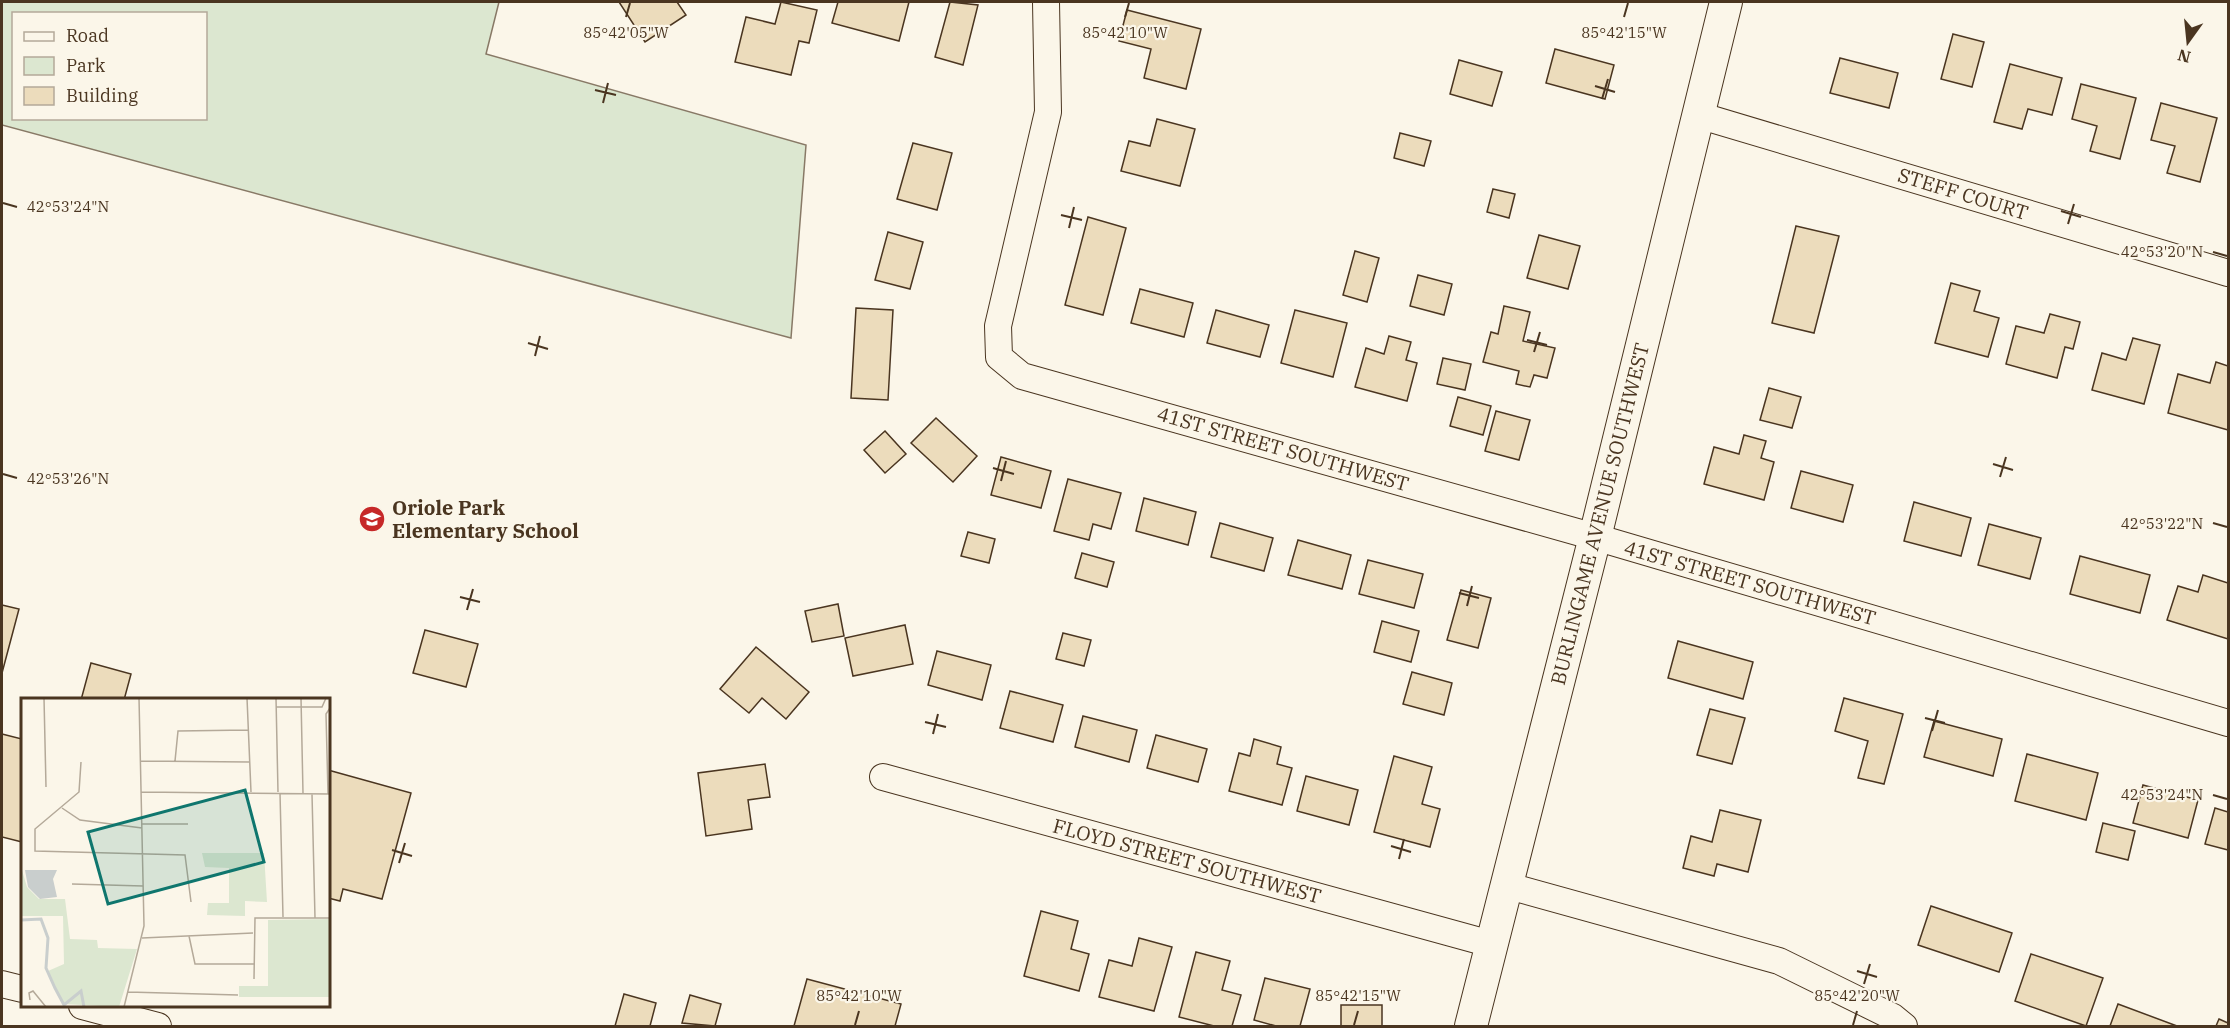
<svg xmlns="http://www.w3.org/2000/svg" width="2230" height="1028" font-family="'IBM Plex Serif',serif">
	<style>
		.green { fill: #dce7d0; stroke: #887966; stroke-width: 1.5; fill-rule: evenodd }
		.building { fill: #ecdcbc; stroke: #4a3520; stroke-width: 1.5 }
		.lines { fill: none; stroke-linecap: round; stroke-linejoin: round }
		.minor-casing { stroke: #4a3520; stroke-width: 28 }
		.tertiary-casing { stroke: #4a3520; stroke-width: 34 }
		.minor { stroke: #fbf6e9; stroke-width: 26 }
		.tertiary { stroke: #fbf6e9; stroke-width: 32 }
		.ticks { fill: none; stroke: #4a3520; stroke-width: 2 }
		.labels { text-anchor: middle; stroke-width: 4.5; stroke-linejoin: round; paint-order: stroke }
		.street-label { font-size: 20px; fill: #4a3520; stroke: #fbf6e9 }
		.poi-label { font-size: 20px; font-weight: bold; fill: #4a3520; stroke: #fbf6e9; text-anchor: start }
		.inset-river { fill: none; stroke: #c9cecd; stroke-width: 3 }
		.inset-road { fill: none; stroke: #b4a999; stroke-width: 1.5 }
		.view { fill: #0f766e; fill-opacity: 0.15; stroke: #0f766e; stroke-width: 3 }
		.inset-edge { fill: none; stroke: #4a3520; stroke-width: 3 }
		.ticks-label { font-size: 15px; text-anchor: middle; fill: #4a3520; stroke: #fbf6e9; stroke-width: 4.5; stroke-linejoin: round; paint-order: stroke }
	</style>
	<rect width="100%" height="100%" fill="#fbf6e9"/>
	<!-- green -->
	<path class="green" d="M 2,2 L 499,2 L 486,54 L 806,145 L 791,338 L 2,125 ZM 14,14 L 206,14 L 206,118 L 14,118 Z"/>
	<!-- building -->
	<g class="building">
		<polygon points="619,2 677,2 686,15 645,42"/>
		<polygon points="781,2 817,10 809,43 799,41 791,75 735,62 746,17 775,24"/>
		<polygon points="838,2 909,2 899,41 832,23"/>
		<polygon points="950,2 978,5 963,65 935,57"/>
		<polygon points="1127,10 1201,29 1186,89 1144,78 1151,49 1119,41"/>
		<polygon points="1953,34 1984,42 1972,87 1941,79"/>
		<polygon points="1555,49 1614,65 1605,99 1546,83"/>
		<polygon points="1840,58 1898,73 1889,108 1830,93"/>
		<polygon points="1459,60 1502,72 1492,106 1450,94"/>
		<polygon points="2010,64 2062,78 2052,115 2028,109 2022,129 1994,122"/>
		<polygon points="2081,84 2136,98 2120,159 2090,151 2097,126 2072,119"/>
		<polygon points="2161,103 2217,118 2200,182 2167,173 2175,146 2151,140"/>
		<polygon points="1157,119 1195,129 1180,186 1121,171 1129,141 1150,146"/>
		<polygon points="1400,133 1431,141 1424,166 1394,158"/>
		<polygon points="913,143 952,153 937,210 897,199"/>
		<polygon points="1493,189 1515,194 1509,218 1487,212"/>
		<polygon points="1088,217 1126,228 1103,315 1065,305"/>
		<polygon points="1796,226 1839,236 1814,333 1772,323"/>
		<polygon points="888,232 923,242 910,289 875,280"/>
		<polygon points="1539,235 1580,246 1568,289 1527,278"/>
		<polygon points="1355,251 1379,258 1367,302 1343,295"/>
		<polygon points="1418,275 1452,284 1444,315 1410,306"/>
		<polygon points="1951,283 1980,291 1974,311 1999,318 1988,357 1935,343"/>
		<polygon points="1140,289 1193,303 1184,337 1131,323"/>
		<polygon points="1504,306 1530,312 1523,341 1555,348 1547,378 1534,375 1530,387 1516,384 1519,371 1483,362 1491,332 1498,334"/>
		<polygon points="856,308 893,310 888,400 851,398"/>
		<polygon points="1216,310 1269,325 1260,357 1207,343"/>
		<polygon points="1295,310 1347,323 1333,377 1281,363"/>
		<polygon points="2050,314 2080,322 2073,349 2065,347 2057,378 2006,364 2016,326 2044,333"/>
		<polygon points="1389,336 1411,342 1406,360 1417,363 1407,401 1355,387 1366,348 1384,354"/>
		<polygon points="2133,338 2160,345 2144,404 2092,390 2102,353 2126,360"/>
		<polygon points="1443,358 1471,364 1465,390 1437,384"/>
		<polygon points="2216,362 2228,366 2228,430 2168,413 2178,374 2210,383"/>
		<polygon points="1769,388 1801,397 1792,428 1760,420"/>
		<polygon points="1458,397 1491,406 1483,435 1450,426"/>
		<polygon points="1496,411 1530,420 1519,460 1485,451"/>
		<polygon points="936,418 977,456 953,482 911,443"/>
		<polygon points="885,431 906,454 885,473 864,450"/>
		<polygon points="1744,435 1766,441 1761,458 1774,462 1764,500 1704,484 1714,447 1739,454"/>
		<polygon points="1001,457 1051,471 1041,508 991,495"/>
		<polygon points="1801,471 1853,485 1843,522 1791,508"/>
		<polygon points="1068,479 1121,493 1111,529 1093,524 1089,540 1054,531"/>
		<polygon points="1144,498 1196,512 1188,545 1136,531"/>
		<polygon points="1914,502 1971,518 1961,556 1904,541"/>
		<polygon points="1220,523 1273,538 1264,571 1211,557"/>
		<polygon points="1989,524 2041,538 2030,579 1978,565"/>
		<polygon points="968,532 995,539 989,563 961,556"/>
		<polygon points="1298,540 1351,555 1342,589 1288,575"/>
		<polygon points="1082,553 1114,562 1107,587 1075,578"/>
		<polygon points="2080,556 2150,575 2140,613 2070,594"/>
		<polygon points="1368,560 1423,574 1414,608 1359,594"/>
		<polygon points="2203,575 2228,583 2228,639 2167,620 2178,586 2198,592"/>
		<polygon points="1461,590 1491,598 1478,648 1447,640"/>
		<polygon points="838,604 844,636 812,642 805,611"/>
		<polygon points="2,605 19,609 2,673"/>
		<polygon points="1382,621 1419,631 1411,662 1374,652"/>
		<polygon points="905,625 913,664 853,676 845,638"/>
		<polygon points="425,630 478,644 466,687 413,673"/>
		<polygon points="1063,633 1091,640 1084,666 1056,659"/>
		<polygon points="1678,641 1753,662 1743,699 1668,678"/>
		<polygon points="756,647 809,692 786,719 762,698 749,713 720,689"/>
		<polygon points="937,651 991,665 982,700 928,685"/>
		<polygon points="91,663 131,674 124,700 81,700"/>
		<polygon points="1412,672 1452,683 1444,715 1403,704"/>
		<polygon points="1010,691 1063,705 1053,742 1000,728"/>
		<polygon points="1844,698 1903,714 1884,784 1858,778 1868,741 1835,731"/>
		<polygon points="1710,709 1745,718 1732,764 1697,755"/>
		<polygon points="1083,716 1137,730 1129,762 1075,747"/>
		<polygon points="1934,721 2002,739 1993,776 1924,757"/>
		<polygon points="2,734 22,739 22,842 2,837"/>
		<polygon points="1156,735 1207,749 1198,782 1147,768"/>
		<polygon points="1254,739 1281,747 1277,764 1292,768 1282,805 1229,791 1239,753 1250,756"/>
		<polygon points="2027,754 2098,773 2086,820 2015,801"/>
		<polygon points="1394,756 1432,767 1422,804 1440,809 1430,847 1374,832"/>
		<polygon points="765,764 770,797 748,800 752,829 706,836 698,773"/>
		<polygon points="328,770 411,793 382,899 343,889 340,901 328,898"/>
		<polygon points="1306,776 1358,790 1349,825 1297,811"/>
		<polygon points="2143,785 2198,800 2188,838 2133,823"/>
		<polygon points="2215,808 2228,812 2228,850 2205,844"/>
		<polygon points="1720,810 1761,820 1748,872 1717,864 1714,876 1683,868 1691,836 1712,842"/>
		<polygon points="2103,823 2135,831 2128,860 2096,852"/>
		<polygon points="1931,906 2012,933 1999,972 1918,945"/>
		<polygon points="1041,911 1078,921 1071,949 1089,954 1079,991 1024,976"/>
		<polygon points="1139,938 1172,947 1154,1011 1099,997 1109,960 1132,966"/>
		<polygon points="1196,952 1230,961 1222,990 1241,995 1232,1026 1214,1026 1179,1017"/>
		<polygon points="2031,954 2103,978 2086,1026 2015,1001"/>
		<polygon points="1265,978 1310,989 1300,1026 1276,1026 1254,1020"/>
		<polygon points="807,979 901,1004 895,1026 794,1026"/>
		<polygon points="624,994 656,1003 650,1026 615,1026"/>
		<polygon points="690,995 721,1004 715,1026 682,1023"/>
		<polygon points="2118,1004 2177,1026 2110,1026"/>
		<rect x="1341" y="1005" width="41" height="21"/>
		<polygon points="2219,1019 2228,1023 2228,1026 2216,1026"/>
	</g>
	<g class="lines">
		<defs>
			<g id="minor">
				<polyline points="1046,2 1048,112 998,326 999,357 1022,376 1595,537 2228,723"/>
				<polyline points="1698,115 2228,273"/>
				<polyline points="883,777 1491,944"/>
				<polyline points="1505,885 1779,961 1893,1017 1904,1026"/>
				<polyline points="2,984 22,989"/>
				<polyline points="82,1006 158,1026"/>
			</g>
			<polyline id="tertiary" points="1471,1026 1595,537 1726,2"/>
		</defs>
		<!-- minor casing -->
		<use href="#minor" class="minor-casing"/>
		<!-- tertiary casing -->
		<use href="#tertiary" class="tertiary-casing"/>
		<!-- minor -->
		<use href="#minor" class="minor"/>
		<!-- tertiary -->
		<use href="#tertiary" class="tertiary"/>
	</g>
	<!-- ticks -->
	<path class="ticks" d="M 626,17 L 630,3M 1125,17 L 1129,3M 1624,17 L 1628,3M 1595,86 L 1615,92M 595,90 L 616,95M 1602,99 L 1608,79M 603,103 L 608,83M 3,203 L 17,207M 2061,211 L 2081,217M 1061,215 L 1082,220M 2068,224 L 2074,204M 1069,228 L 1074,207M 2213,252 L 2227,256M 1527,340 L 1547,345M 528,343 L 548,349M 1534,352 L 1540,332M 535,356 L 540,336M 1993,464 L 2013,470M 993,468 L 1014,474M 3,474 L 17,478M 2000,477 L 2006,457M 1001,481 L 1006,461M 2213,523 L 2227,527M 1459,593 L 1479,598M 460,597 L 480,602M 1467,606 L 1472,586M 467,610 L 473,589M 1925,718 L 1945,723M 925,722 L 946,727M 1932,731 L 1938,710M 933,734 L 938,714M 2213,795 L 2227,799M 1391,846 L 1411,852M 392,850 L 412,856M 1399,859 L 1404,839M 399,863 L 405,843M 1857,971 L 1877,977M 1864,984 L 1870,964M 855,1025 L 859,1011M 1354,1025 L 1358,1011M 1853,1025 L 1857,1011"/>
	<!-- icons -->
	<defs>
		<symbol id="school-disc" viewBox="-11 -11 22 22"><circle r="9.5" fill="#c62828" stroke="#fbf6e9"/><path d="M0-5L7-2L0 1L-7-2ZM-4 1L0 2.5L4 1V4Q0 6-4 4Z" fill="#fff"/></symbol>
	</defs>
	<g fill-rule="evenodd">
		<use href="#school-disc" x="357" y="504" width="30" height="30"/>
	</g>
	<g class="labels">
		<!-- street labels -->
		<g class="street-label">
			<text transform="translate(1963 194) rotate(17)" y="7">STEFF COURT</text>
			<text transform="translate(1283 449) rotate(16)" y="7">41ST STREET SOUTHWEST</text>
			<text transform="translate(1600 514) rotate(-76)" y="7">BURLINGAME AVENUE SOUTHWEST</text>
			<text transform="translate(1750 583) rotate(16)" y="7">41ST STREET SOUTHWEST</text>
			<text transform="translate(1187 861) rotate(15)" y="7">FLOYD STREET SOUTHWEST</text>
		</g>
		<!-- poi labels -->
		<g class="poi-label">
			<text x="392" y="515">Oriole Park<tspan x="392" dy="23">Elementary School</tspan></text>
		</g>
	</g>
	<!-- overview -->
	<g transform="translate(21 698)">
		<rect width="309" height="309" fill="#fbf6e9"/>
		<path d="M 181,155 L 243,155 L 246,204 L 224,203 L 224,218 L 186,217 L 187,205 L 208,205 L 208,170 L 184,169 ZM 0,169 L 6,189 L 18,201 L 44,201 L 49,241 L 76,242 L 77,250 L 116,251 L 98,309 L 43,306 L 27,273 L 43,266 L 42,218 L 0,218 ZM 309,221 L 309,299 L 218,299 L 218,288 L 247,288 L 247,222 Z" fill="#dce7d0"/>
		<path d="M 4,172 L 36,172 L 32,181 L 36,199 L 19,201 L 7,189 Z" fill="#c9cecd"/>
		<path class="inset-river" d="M 0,222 L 20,221 L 27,240 L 25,270 L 34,290 L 43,307 L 60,293 L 63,309"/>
		<path class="inset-road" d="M 23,0 L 25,89M 162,0 L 195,0M 226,0 L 230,94M 255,0 L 257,94M 280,0 L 282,95M 255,9 L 301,9 L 305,0M 119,63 L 228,64M 154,63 L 157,33 L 227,32M 60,64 L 58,94 L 14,131 L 14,153 L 164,157 L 170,204M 120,94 L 309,96M 259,95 L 262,219M 291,96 L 294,220M 307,96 L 305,16 L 309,10M 41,110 L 59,122 L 121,130M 121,126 L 167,126M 51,186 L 122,188M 168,238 L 174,266 L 233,266M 121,240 L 232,235M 233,281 L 234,220 L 309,220M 107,294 L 217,297M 9,302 L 8,295 L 12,293 L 25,309M 103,309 L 123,228 L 118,0"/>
		<path class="view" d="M 224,92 L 243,164 L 87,206 L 67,134 Z"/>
		<rect width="309" height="309" class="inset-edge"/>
	</g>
	<g class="ticks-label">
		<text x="626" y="38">85°42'05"W</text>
		<text x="1125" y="38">85°42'10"W</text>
		<text x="1624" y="38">85°42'15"W</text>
		<text x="68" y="212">42°53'24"N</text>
		<text x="2162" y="257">42°53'20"N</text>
		<text x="68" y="484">42°53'26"N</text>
		<text x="2162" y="529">42°53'22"N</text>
		<text x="2162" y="800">42°53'24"N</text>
		<text x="859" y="1001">85°42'10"W</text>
		<text x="1358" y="1001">85°42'15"W</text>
		<text x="1857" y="1001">85°42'20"W</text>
	</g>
	<!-- border -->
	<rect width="2230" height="1028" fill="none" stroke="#4a3520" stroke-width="6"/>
	<!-- legend -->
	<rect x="12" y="12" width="195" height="108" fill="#fbf6e9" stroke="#b4a999" stroke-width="1.5"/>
	<rect x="24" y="32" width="30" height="9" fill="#fbf6e9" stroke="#b4a999" stroke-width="1.5"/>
	<text x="66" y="42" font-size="18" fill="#4a3520">Road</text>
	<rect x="24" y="57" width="30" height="18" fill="#dce7d0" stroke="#b4a999" stroke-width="1.5"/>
	<text x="66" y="72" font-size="18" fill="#4a3520">Park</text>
	<rect x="24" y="87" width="30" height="18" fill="#ecdcbc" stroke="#b4a999" stroke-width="1.5"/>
	<text x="66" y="102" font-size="18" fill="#4a3520">Building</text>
	<!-- north arrow -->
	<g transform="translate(2188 42) rotate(195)" stroke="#fbf6e9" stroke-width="4.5" paint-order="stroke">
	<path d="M0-4.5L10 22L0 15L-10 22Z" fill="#4a3520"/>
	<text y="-9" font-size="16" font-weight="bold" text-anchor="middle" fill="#4a3520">N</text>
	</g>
</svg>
